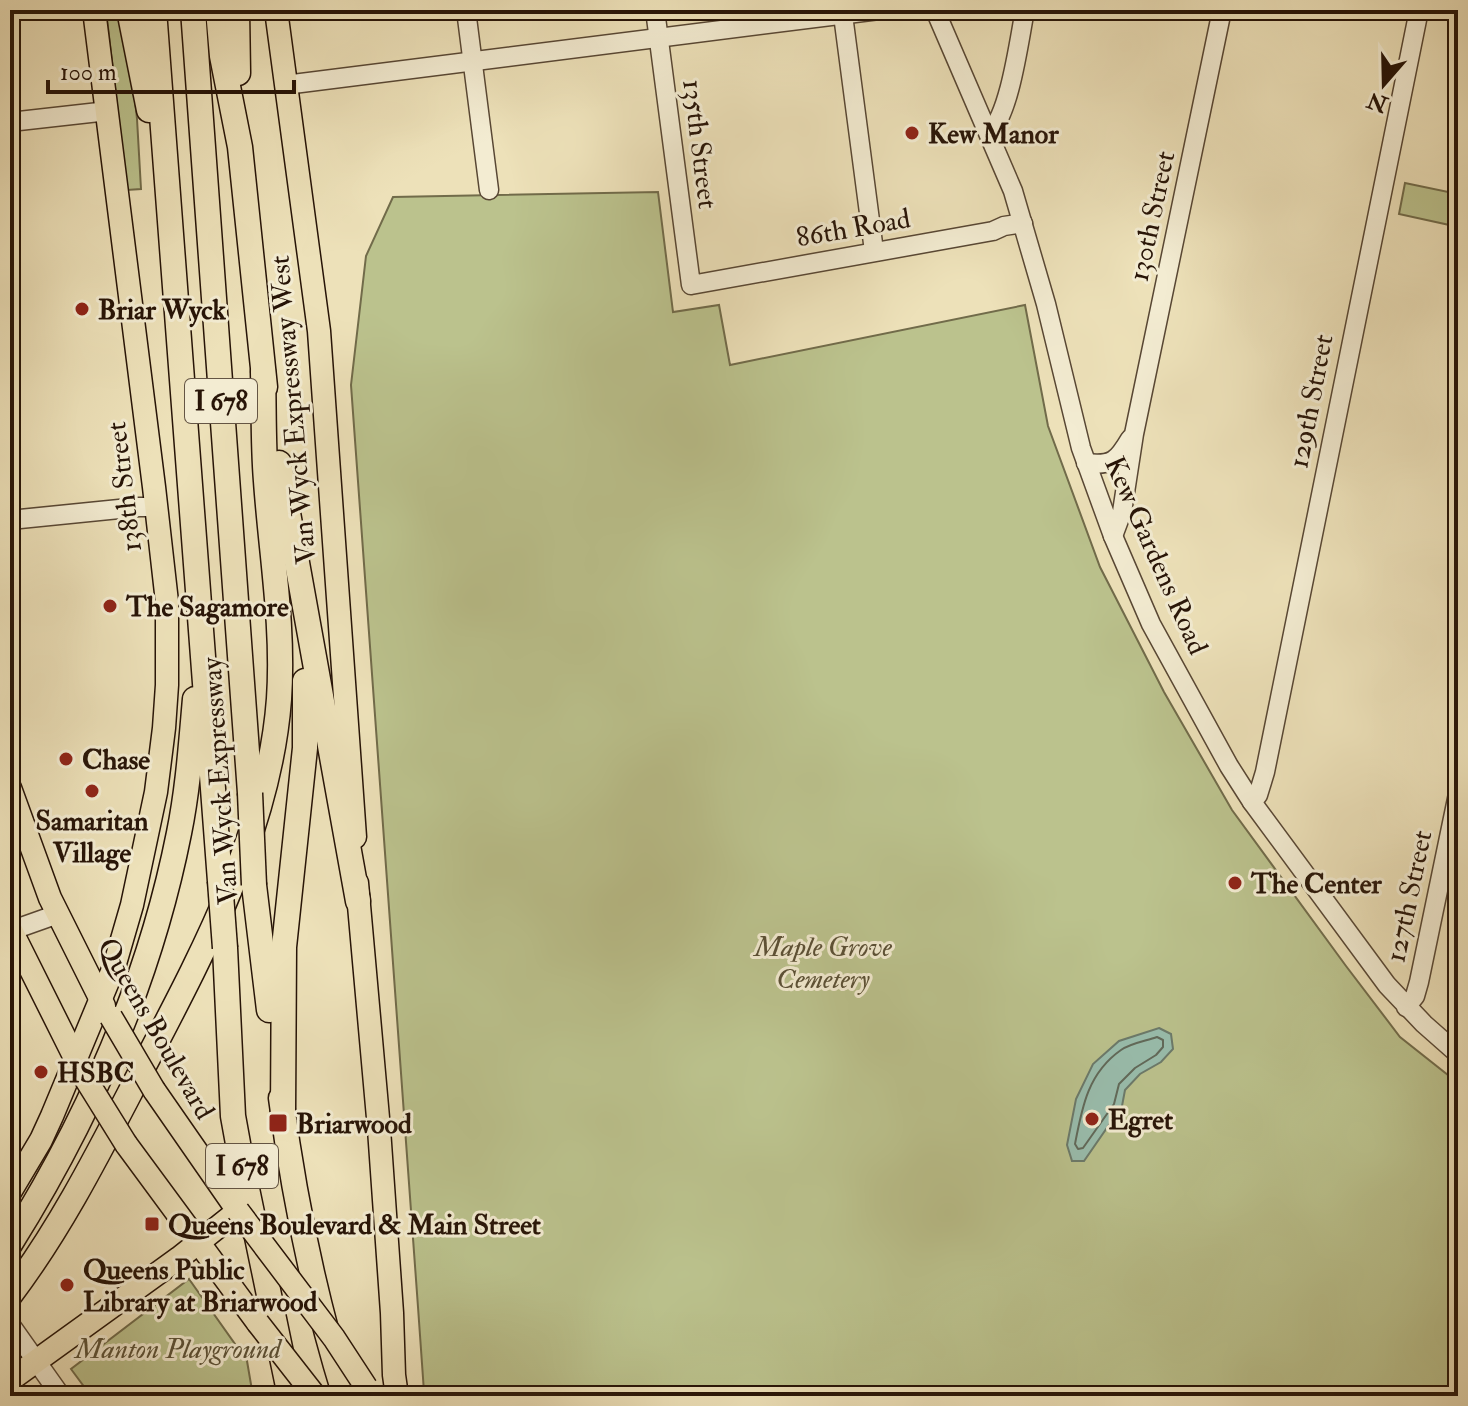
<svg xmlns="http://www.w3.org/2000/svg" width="1468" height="1406" font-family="'IM FELL Double Pica',serif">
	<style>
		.green { fill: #bbc28d; stroke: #716b4a; stroke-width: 2 }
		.water { fill: #99beae; stroke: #6b7a6b; stroke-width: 2 }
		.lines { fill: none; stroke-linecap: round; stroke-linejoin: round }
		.shore { stroke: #60695a; stroke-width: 2 }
		.minor-casing { stroke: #584734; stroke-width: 21 }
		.major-casing { stroke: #271407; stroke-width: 25 }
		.highway-casing { stroke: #271407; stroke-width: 27 }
		.minor { stroke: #f3ecd2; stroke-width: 18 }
		.major { stroke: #ede1b9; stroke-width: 22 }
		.highway { stroke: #ede1b9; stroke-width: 24 }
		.major-bridge-casing { stroke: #271407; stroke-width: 25; stroke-linecap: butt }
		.highway-bridge-casing { stroke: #271407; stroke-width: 27; stroke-linecap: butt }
		.major-bridge { stroke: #ede1b9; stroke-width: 22 }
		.highway-bridge { stroke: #ede1b9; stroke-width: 24 }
		.poi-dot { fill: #8f2418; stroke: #f3ecd2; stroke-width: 3 }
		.labels { text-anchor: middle; stroke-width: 6; stroke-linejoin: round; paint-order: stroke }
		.shield { fill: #f3ecd2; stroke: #645544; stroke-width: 2 }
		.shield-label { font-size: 26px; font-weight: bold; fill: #271407 }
		.poi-label { font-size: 28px; font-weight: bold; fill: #271407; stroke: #f3ecd2; text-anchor: start }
		.street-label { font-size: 28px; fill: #271407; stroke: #f3ecd2 }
		.park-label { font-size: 28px; font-style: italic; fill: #5b5136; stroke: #f3ecd2 }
	</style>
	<rect width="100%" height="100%" fill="#ede1b9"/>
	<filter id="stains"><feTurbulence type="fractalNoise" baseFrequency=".0025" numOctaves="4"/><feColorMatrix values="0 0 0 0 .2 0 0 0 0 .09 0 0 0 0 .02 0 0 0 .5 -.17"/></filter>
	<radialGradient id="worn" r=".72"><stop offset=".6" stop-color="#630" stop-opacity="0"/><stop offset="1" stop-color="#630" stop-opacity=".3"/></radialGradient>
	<!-- green -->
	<g class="green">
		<polygon points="106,10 117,10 132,72 137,119 141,189 127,190"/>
		<polygon points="1405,183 1458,194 1458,209 1454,226 1399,214"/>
		<polygon points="658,192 673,312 719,305 730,365 1025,305 1048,426 1100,567 1164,692 1232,810 1346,966 1400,1037 1458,1083 1458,1396 426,1396 424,1392 418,1307 351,385 366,256 393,197"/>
		<polygon points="189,1279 247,1361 253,1396 91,1396 71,1369"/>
	</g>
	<!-- water -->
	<polygon class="water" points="1159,1028 1171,1034 1173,1049 1161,1062 1140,1074 1125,1090 1122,1106 1084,1161 1072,1161 1067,1145 1076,1099 1093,1064 1119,1041"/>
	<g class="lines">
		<!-- shore -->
		<path class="shore" d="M 1157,1037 L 1163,1040 L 1163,1047 L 1156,1055 L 1135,1068 L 1119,1084 L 1114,1104 L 1083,1148 L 1078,1149 L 1075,1144 C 1082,1107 1088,1073 1121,1050 C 1131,1043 1146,1041 1157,1037 Z"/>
		<defs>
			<g id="minor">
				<polyline points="466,10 489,190"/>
				<polyline points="655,10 691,285 993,231 1004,226 1023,223"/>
				<polyline points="935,10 1013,191 1046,304 1081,448 1113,536 1151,624 1229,766 1252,802 1387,985 1424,1024 1458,1054"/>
				<polyline points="843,15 874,251"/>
				<polyline points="285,85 879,10"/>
				<polyline points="10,122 108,111"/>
				<path d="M 989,133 C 1010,114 1019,40 1025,10"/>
				<path d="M 1086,463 C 1112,466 1117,461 1130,439"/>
				<polyline points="10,520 139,507 156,507"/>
				<polyline points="1113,536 1122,512 1134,434 1222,10"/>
				<polyline points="1252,802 1258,795 1265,772 1419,10"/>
				<polyline points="10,931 58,914"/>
				<polyline points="1406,1007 1415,996 1419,982 1458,794"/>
				<polyline points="10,1324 61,1396"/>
			</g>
			<g id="major">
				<polyline points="276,10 319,331 355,837"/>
				<polyline points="10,788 50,898 104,1006"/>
				<polyline points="357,883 379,1129 392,1313 394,1375 397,1396"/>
				<polyline points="10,928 79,1066"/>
				<polyline points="126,1144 258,1323"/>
				<polyline points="10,1192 41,1140 52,1116 114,967 132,905 156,792 164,728 167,685 167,602 154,487 94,10"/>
				<polyline points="10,1380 179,1258 238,1211 154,1090"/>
			</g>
			<g id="highway">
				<polyline points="129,10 149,110"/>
				<polyline points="154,10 220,881"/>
				<polyline points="193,10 250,793"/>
				<polyline points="218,10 222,56 240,147 265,387"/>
				<polyline points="237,10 238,73"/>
				<polyline points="279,463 358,901"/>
				<polyline points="254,885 269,1010"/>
				<polyline points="225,948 233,1116 241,1160 290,1396"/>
				<path d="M 281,1098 C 294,1198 315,1299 345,1396"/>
				<polyline points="283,1114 284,947 305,748 305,681"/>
				<path d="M 10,1244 C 89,1118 150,979 179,833 C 188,789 191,744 195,699"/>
				<path d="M 10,1295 C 60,1229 98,1154 136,1081 C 198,962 269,835 279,699 C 284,626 271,553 266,481 C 263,445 264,409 263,372"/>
			</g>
		</defs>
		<!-- minor casing -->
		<use href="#minor" class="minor-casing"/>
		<!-- major casing -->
		<use href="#major" class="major-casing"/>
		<!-- highway casing -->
		<use href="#highway" class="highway-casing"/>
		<!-- minor -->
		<use href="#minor" class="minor"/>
		<!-- major -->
		<use href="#major" class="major"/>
		<!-- highway -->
		<use href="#highway" class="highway"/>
		<defs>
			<g id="major-bridge">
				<polyline points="111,1017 154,1090"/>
				<polyline points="85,1078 126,1144"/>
				<polyline points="238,1211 334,1338 366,1387"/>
				<polyline points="258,1323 315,1396"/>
			</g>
			<g id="highway-bridge">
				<polyline points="250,793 254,885"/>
				<polyline points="220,881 225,948"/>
			</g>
		</defs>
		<!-- major-bridge casing -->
		<use href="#major-bridge" class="major-bridge-casing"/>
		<!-- highway-bridge casing -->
		<use href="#highway-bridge" class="highway-bridge-casing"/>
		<!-- major-bridge -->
		<use href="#major-bridge" class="major-bridge"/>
		<!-- highway-bridge -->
		<use href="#highway-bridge" class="highway-bridge"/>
	</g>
	<!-- markers -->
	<g class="poi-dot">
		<circle cx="912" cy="133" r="8"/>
		<circle cx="82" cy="309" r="8"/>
		<circle cx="110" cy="606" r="8"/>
		<circle cx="66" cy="759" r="8"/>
		<circle cx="92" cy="791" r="8"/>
		<circle cx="1235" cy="883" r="8"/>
		<circle cx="41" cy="1072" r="8"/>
		<circle cx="1092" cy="1119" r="8"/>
		<rect x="268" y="1113" width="20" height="20" rx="4"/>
		<rect x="144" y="1216" width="16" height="16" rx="4"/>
		<circle cx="67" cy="1285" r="8"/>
	</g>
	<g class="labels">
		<!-- shield labels -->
		<g class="shield">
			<rect x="185" y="379" width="72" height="44" rx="6"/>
			<rect x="206" y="1144" width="72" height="44" rx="6"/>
		</g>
		<g class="shield-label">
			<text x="221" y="410">I 678</text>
			<text x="242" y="1175">I 678</text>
		</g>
		<!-- poi labels -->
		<g class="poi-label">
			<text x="928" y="143">Kew Manor</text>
			<text x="98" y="319">Briar Wyck</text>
			<text x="126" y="616">The Sagamore</text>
			<text x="82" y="769">Chase</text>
			<text x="92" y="830" text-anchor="middle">Samaritan<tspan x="92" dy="32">Village</tspan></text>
			<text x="1251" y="893">The Center</text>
			<text x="57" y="1082">HSBC</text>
			<text x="1108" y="1129">Egret</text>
			<text x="296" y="1133">Briarwood</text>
			<text x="168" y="1234">Queens Boulevard &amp; Main Street</text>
			<text x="83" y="1279">Queens Public<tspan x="83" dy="32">Library at Briarwood</tspan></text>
		</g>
		<!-- street labels -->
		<g class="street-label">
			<text transform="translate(701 144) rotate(83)" y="10">135th Street</text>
			<text transform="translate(1151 216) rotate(-78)" y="10">130th Street</text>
			<text transform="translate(853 227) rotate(-10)" y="10">86th Road</text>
			<text transform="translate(1310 401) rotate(-79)" y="10">129th Street</text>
			<text transform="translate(292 410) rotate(-95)" y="10">Van Wyck Expressway West</text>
			<text transform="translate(123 487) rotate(-97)" y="10">138th Street</text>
			<text transform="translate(1157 555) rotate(66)" y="10">Kew Gardens Road</text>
			<text transform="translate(219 781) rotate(-94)" y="10">Van Wyck Expressway</text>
			<text transform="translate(1408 896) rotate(-78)" y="10">127th Street</text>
			<text transform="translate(157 1028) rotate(60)" y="10">Queens Boulevard</text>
		</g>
		<!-- park labels -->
		<g class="park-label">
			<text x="823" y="956">Maple Grove<tspan x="823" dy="32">Cemetery</tspan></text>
			<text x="178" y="1358">Manton Playground</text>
		</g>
	</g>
	<!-- margin -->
	<rect width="1468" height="1406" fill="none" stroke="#ede1b9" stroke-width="40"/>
	<rect x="12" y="12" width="1444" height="1382" fill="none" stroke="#271407" stroke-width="4"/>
	<rect x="20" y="20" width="1428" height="1366" fill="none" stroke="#271407" stroke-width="2"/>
	<!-- north arrow -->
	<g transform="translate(1384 84) rotate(200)" stroke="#f3ecd2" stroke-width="6" paint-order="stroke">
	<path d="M0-6L14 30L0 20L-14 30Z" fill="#271407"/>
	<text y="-12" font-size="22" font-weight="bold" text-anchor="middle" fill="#271407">N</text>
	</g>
	<!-- scale -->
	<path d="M48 80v12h246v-12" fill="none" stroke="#271407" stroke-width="4"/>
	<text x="60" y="80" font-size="24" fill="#271407" stroke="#f3ecd2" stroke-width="6" paint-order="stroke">100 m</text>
	<rect width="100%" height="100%" filter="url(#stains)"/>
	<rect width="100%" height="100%" fill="url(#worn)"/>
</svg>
